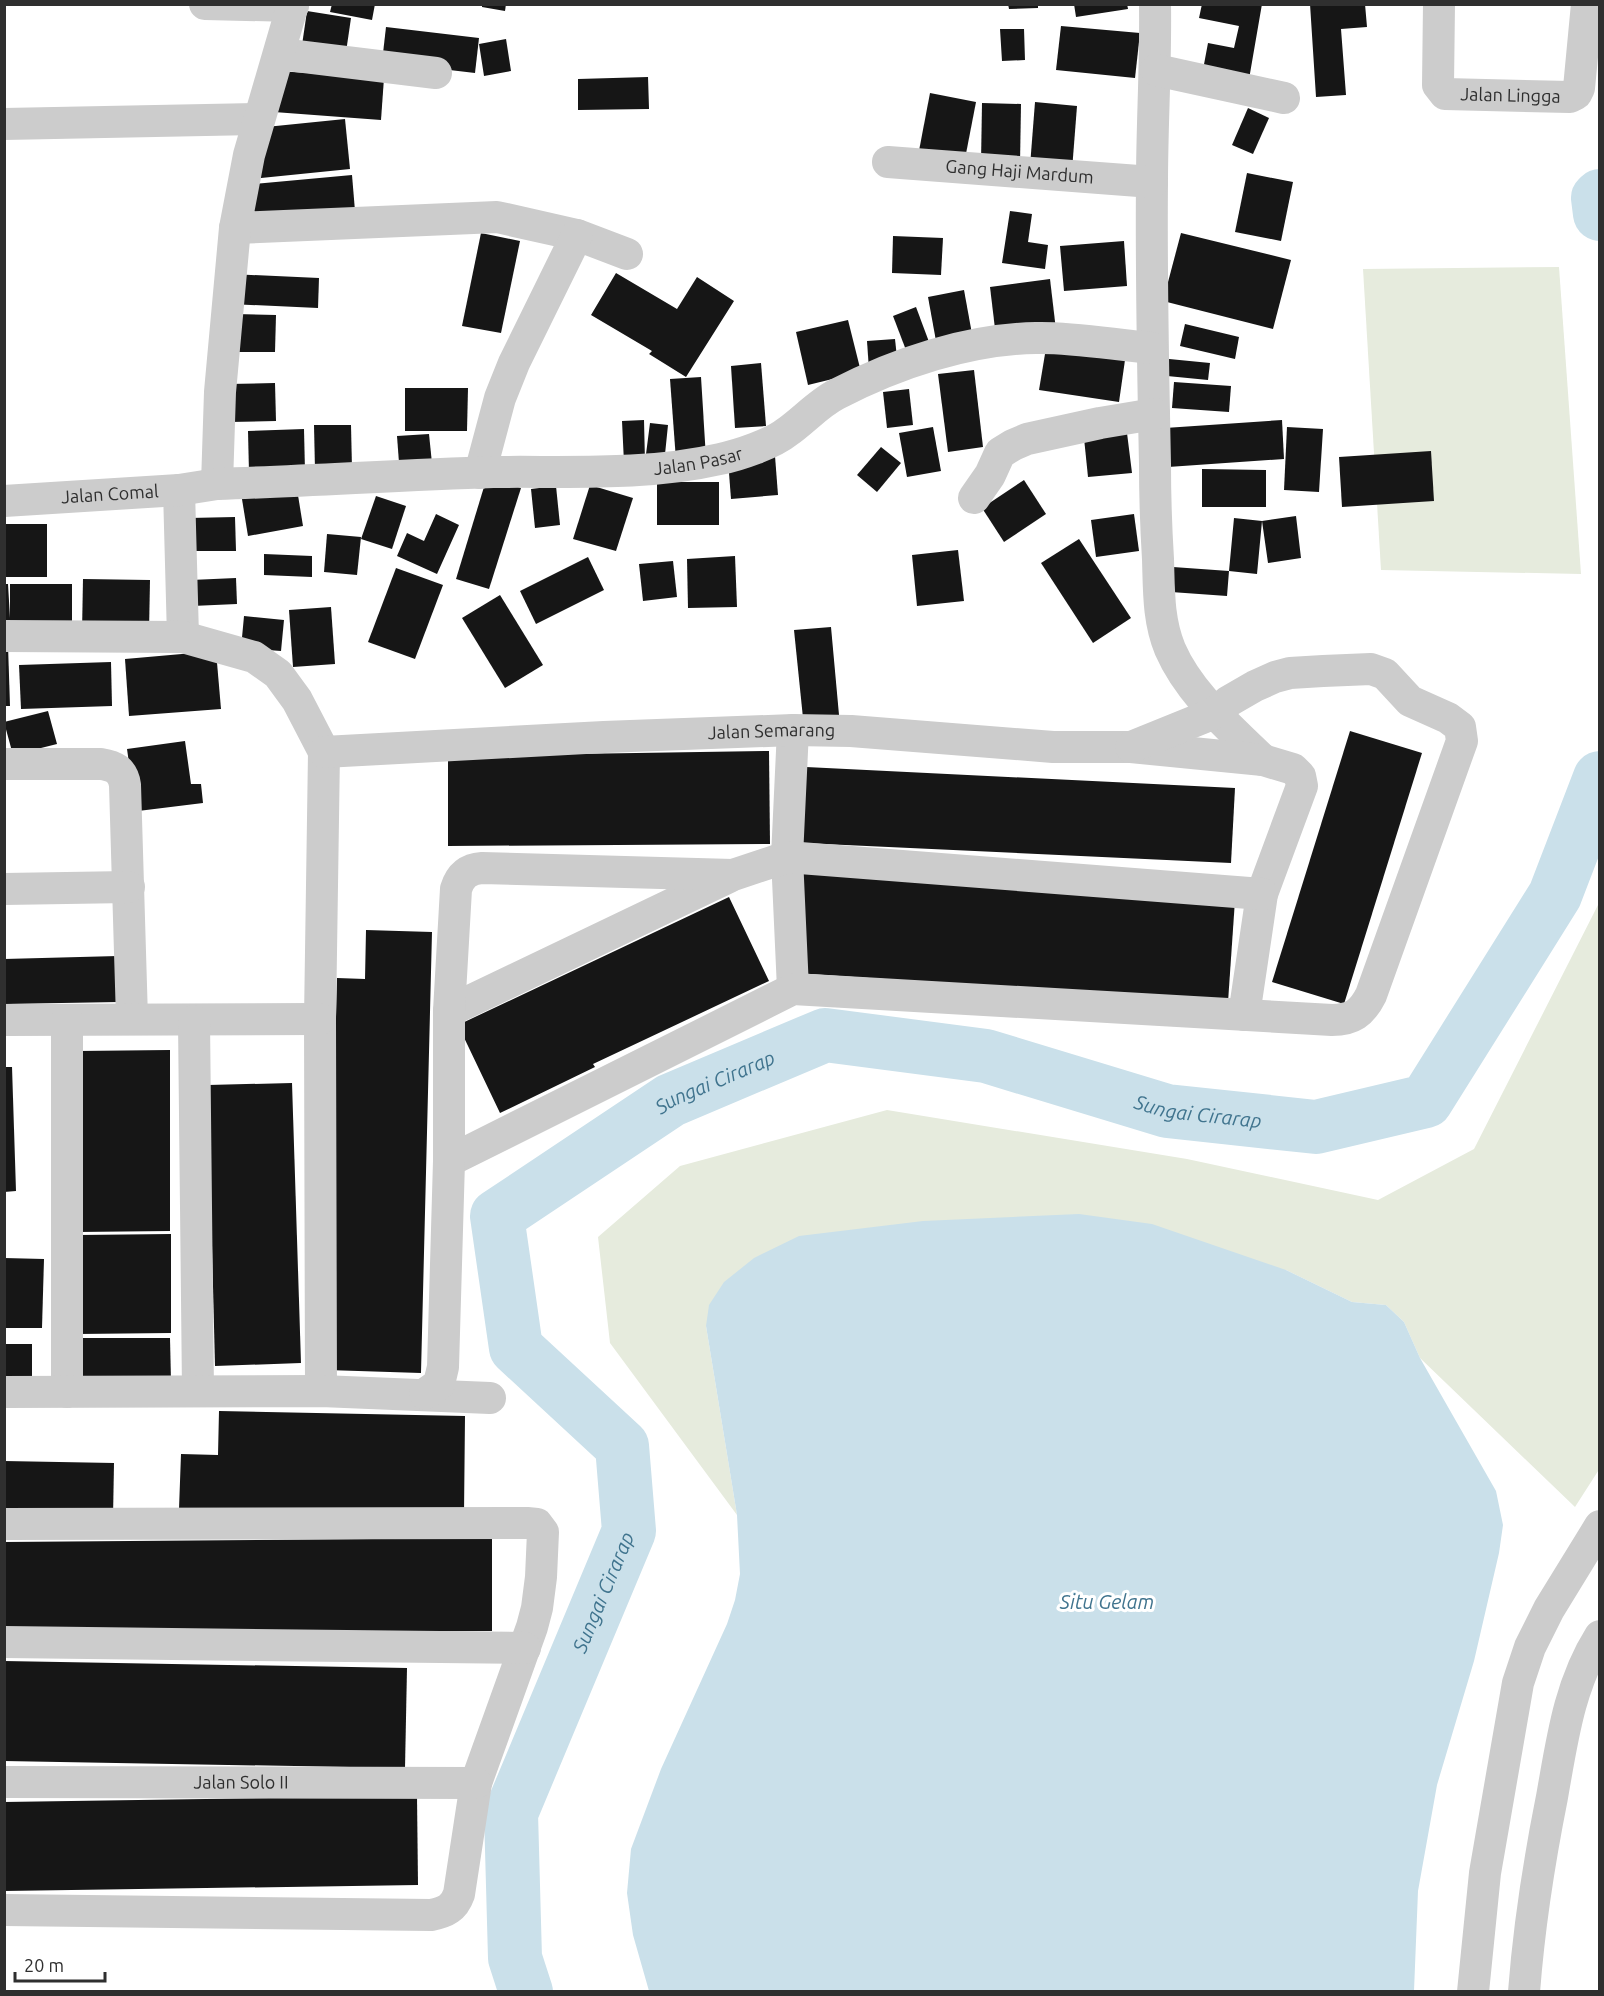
<svg xmlns="http://www.w3.org/2000/svg" width="1604" height="1996" font-family="Ubuntu,sans-serif">
	<style>
		.green { fill: #e6ebdd }
		.water { fill: #cae0ea }
		.lines { fill: none; stroke-linecap: round; stroke-linejoin: round }
		.river { stroke: #cae0ea; stroke-width: 54 }
		.building { fill: #161616 }
		.street { stroke: #ccc; stroke-width: 32 }
		.labels { text-anchor: middle; stroke-width: 6; stroke-linejoin: round; paint-order: stroke }
		.street-label { font-size: 18px; fill: #2f2f2f; stroke: #fff }
		.water-label { font-size: 20px; font-style: italic; fill: #40748e; stroke: #fff }
	</style>
	<rect width="100%" height="100%" fill="#fff"/>
	<!-- green -->
	<g class="green">
		<polygon points="1559,267 1581,574 1381,570 1363,269"/>
		<polygon points="1599,903 1600,1468 1575,1507 1420,1358 1404,1322 1386,1305 1352,1302 1286,1270 706,1326 737,1515 610,1343 598,1237 680,1166 887,1110 1187,1159 1378,1200 1474,1149"/>
	</g>
	<!-- water -->
	<polygon class="water" points="1079,1214 1152,1224 1286,1270 1352,1302 1386,1305 1404,1322 1420,1358 1496,1491 1503,1525 1499,1553 1474,1661 1437,1785 1418,1891 1414,1991 649,1991 633,1935 627,1893 631,1849 661,1769 727,1624 735,1600 740,1574 737,1515 706,1326 709,1305 724,1282 754,1258 799,1236 923,1221"/>
	<g class="lines">
		<!-- river -->
		<g class="river">
			<polyline points="1600,196 1598,198 1600,214"/>
			<path id="s1" d="M 526,1992 L 515,1958 L 511,1813 L 629,1531 L 622,1446 L 516,1348 L 497,1216 L 671,1100 L 825,1035 L 986,1056 L 1167,1111 L 1316,1127 L 1426,1101 L 1555,895 L 1600,778"/>
		</g>
	</g>
	<!-- building -->
	<g class="building">
		<polygon points="332,4 375,4 372,20 330,12"/>
		<polygon points="482,4 506,4 505,11 482,7"/>
		<polygon points="1008,4 1038,4 1038,8 1009,9"/>
		<polygon points="1074,4 1127,4 1128,9 1076,17"/>
		<polygon points="1202,4 1262,4 1248,85 1202,75 1208,43 1234,48 1239,26 1199,18"/>
		<polygon points="1310,4 1365,4 1367,27 1341,29 1346,95 1316,97"/>
		<polygon points="307,11 351,18 345,59 301,52"/>
		<polygon points="1061,26 1140,33 1135,78 1056,70"/>
		<polygon points="386,27 479,38 475,73 382,62"/>
		<polygon points="1000,29 1024,29 1025,60 1002,61"/>
		<polygon points="506,39 511,71 484,76 479,44"/>
		<polygon points="277,71 384,78 381,120 274,112"/>
		<polygon points="648,77 649,109 578,110 578,79"/>
		<polygon points="930,93 976,102 964,164 918,156"/>
		<polygon points="1035,102 1077,106 1072,170 1030,166"/>
		<polygon points="982,103 1021,104 1020,164 981,163"/>
		<polygon points="1248,108 1269,118 1253,154 1232,145"/>
		<polygon points="345,119 350,169 261,178 256,128"/>
		<polygon points="1247,173 1293,182 1281,241 1235,232"/>
		<polygon points="352,175 355,211 247,221 244,185"/>
		<polygon points="1010,211 1032,214 1028,242 1048,245 1045,269 1002,263"/>
		<polygon points="481,233 520,241 501,333 462,326"/>
		<polygon points="1181,233 1291,260 1273,329 1163,301"/>
		<polygon points="893,236 943,238 941,275 892,273"/>
		<polygon points="1124,241 1127,286 1064,291 1060,246"/>
		<polygon points="616,273 677,309 697,277 734,301 686,377 649,354 652,351 591,315"/>
		<polygon points="231,274 319,278 318,308 230,304"/>
		<polygon points="1050,279 1056,330 996,337 990,287"/>
		<polygon points="964,290 972,334 936,341 928,297"/>
		<polygon points="916,307 932,350 909,358 893,316"/>
		<polygon points="235,314 276,315 275,352 234,352"/>
		<polygon points="848,320 861,372 808,385 796,332"/>
		<polygon points="1185,324 1239,337 1235,359 1180,346"/>
		<polygon points="895,339 898,367 869,370 867,341"/>
		<polygon points="1046,348 1125,360 1119,402 1039,390"/>
		<polygon points="1159,358 1210,363 1208,380 1157,375"/>
		<polygon points="761,363 766,426 735,428 731,366"/>
		<polygon points="974,370 983,447 948,452 938,374"/>
		<polygon points="701,377 706,458 676,460 670,379"/>
		<polygon points="1174,382 1231,386 1229,412 1172,408"/>
		<polygon points="275,383 276,421 229,422 228,384"/>
		<polygon points="405,388 468,388 467,431 405,431"/>
		<polygon points="909,389 913,425 887,428 883,392"/>
		<polygon points="644,420 645,462 650,423 668,425 664,464 624,463 622,421"/>
		<polygon points="1282,420 1284,459 1168,467 1165,428"/>
		<polygon points="314,425 351,425 352,469 315,470"/>
		<polygon points="933,427 941,471 907,477 899,433"/>
		<polygon points="1287,427 1323,429 1319,492 1284,490"/>
		<polygon points="304,429 305,472 249,473 248,431"/>
		<polygon points="1127,433 1132,473 1088,477 1084,438"/>
		<polygon points="429,434 433,473 400,476 397,436"/>
		<polygon points="881,447 901,463 877,492 857,475"/>
		<polygon points="1431,451 1434,501 1342,507 1339,457"/>
		<polygon points="775,456 778,495 731,499 728,460"/>
		<polygon points="1202,469 1266,470 1266,507 1202,507"/>
		<polygon points="487,477 521,488 489,589 456,579"/>
		<polygon points="1024,480 1046,514 1004,542 982,508"/>
		<rect x="657" y="482" width="62" height="43"/>
		<polygon points="296,483 303,526 248,536 241,493"/>
		<polygon points="590,485 633,498 616,551 573,539"/>
		<polygon points="556,486 560,525 535,528 531,489"/>
		<polygon points="376,496 406,506 392,549 361,539"/>
		<polygon points="436,514 459,525 437,574 397,556 407,533 424,541"/>
		<polygon points="1134,514 1139,551 1096,557 1091,520"/>
		<polygon points="1296,516 1301,558 1268,563 1262,521 1257,574 1229,571 1227,596 1171,592 1173,567 1229,571 1234,518 1262,521"/>
		<polygon points="235,517 236,551 189,551 189,518"/>
		<rect x="4" y="524" width="43" height="53"/>
		<polygon points="327,534 361,537 357,575 324,572"/>
		<polygon points="1079,539 1131,618 1093,643 1041,563"/>
		<polygon points="958,550 964,601 917,606 912,555"/>
		<polygon points="264,554 312,556 312,577 264,575"/>
		<polygon points="735,556 737,607 688,608 687,559"/>
		<polygon points="588,557 604,590 536,624 520,591"/>
		<polygon points="673,561 677,597 643,601 639,564"/>
		<polygon points="396,568 443,585 415,659 368,642"/>
		<polygon points="236,578 237,604 192,606 191,580"/>
		<polygon points="83,579 150,580 149,632 82,632"/>
		<polygon points="4,584 8,584 10,618 10,584 72,584 72,632 4,633"/>
		<polygon points="500,595 543,665 505,688 462,618"/>
		<polygon points="331,607 335,664 293,667 289,610"/>
		<polygon points="244,616 284,620 281,651 241,648"/>
		<polygon points="831,627 839,715 803,718 794,630"/>
		<polygon points="4,645 8,645 10,706 4,706"/>
		<polygon points="216,651 221,709 129,716 125,659"/>
		<polygon points="111,662 112,706 21,709 19,665"/>
		<polygon points="48,711 57,744 13,755 4,722"/>
		<polygon points="1350,731 1422,753 1344,1004 1272,982"/>
		<polygon points="185,741 191,784 201,784 203,803 130,812 133,791 127,749"/>
		<polygon points="769,751 770,844 448,846 448,756"/>
		<polygon points="806,767 1235,788 1231,863 802,843"/>
		<polygon points="802,870 1235,900 1228,1002 795,973"/>
		<polygon points="729,897 769,981 593,1064 595,1067 500,1113 458,1025"/>
		<polygon points="366,930 432,932 421,1373 327,1370 337,978 365,979"/>
		<polygon points="118,956 119,1002 4,1004 4,959"/>
		<polygon points="170,1050 170,1231 78,1232 78,1051"/>
		<polygon points="4,1067 12,1067 16,1191 4,1192"/>
		<polygon points="292,1083 301,1363 215,1366 208,1085"/>
		<polygon points="171,1234 171,1333 78,1334 79,1235"/>
		<polygon points="4,1258 44,1259 42,1328 4,1328"/>
		<polygon points="77,1338 170,1338 171,1381 77,1382"/>
		<rect x="4" y="1344" width="28" height="42"/>
		<polygon points="219,1411 465,1416 464,1514 179,1509 181,1454 218,1455"/>
		<polygon points="4,1461 114,1463 113,1518 4,1516"/>
		<polygon points="492,1538 492,1631 4,1633 4,1542"/>
		<polygon points="4,1661 407,1668 405,1768 4,1761"/>
		<polygon points="417,1796 418,1885 4,1891 4,1802"/>
	</g>
	<g class="lines">
		<!-- street -->
		<g class="street">
			<polyline points="205,4 293,6"/>
			<path d="M 1155,4 C 1156,64 1152,123 1152,182 C 1151,276 1153,370 1155,464 C 1155,496 1156,527 1158,559 C 1159,590 1158,620 1170,649 C 1189,693 1229,727 1263,760"/>
			<path id="s2" d="M 1439,4 L 1438,85 L 1445,94 L 1570,97 L 1576,94 L 1579,88 L 1587,4"/>
			<polyline points="280,54 436,73"/>
			<polyline points="1156,70 1284,98"/>
			<polyline points="4,124 259,119"/>
			<path id="s3" d="M 888,162 L 1152,182"/>
			<polyline points="235,228 497,217 577,235 627,254"/>
			<polyline points="480,473 500,398 514,363 577,235"/>
			<polyline points="217,484 220,392 235,228 249,155 293,4"/>
			<polyline points="179,490 183,637"/>
			<polyline points="974,498 990,475 1000,453 1013,445 1027,439 1100,423 1154,414"/>
			<path id="s4" d="M 4,501 L 179,490 L 217,484 C 309,481 401,475 493,472 C 568,471 646,476 720,459 C 739,455 772,444 787,432 C 804,420 819,403 837,394 C 897,363 969,339 1036,338 C 1073,337 1115,345 1152,348"/>
			<polyline points="4,636 183,637 254,657 278,674 297,700 324,752 320,1019 321,1391"/>
			<polyline points="793,730 787,857 793,989"/>
			<path id="s5" d="M 324,752 L 604,737 L 793,730 L 851,731 L 1053,747 L 1131,747 L 1263,760 L 1293,769 L 1300,776 L 1302,786 L 1262,894 L 1244,1015"/>
			<path d="M 4,764 L 101,764 C 114,766 123,770 125,785 L 132,1019"/>
			<polyline points="4,889 129,887"/>
			<polyline points="449,1011 729,877"/>
			<path d="M 4,1020 C 110,1020 215,1020 320,1019"/>
			<polyline points="67,1020 67,1392"/>
			<polyline points="194,1021 198,1391"/>
			<path d="M 449,1161 L 793,989 L 1332,1020 C 1352,1020 1362,1013 1371,995 L 1462,741 L 1460,727 L 1448,718 L 1410,701 L 1385,674 L 1371,669 L 1323,671 L 1290,673 L 1275,677 L 1255,686 L 1229,701 L 1215,713 L 1131,747"/>
			<polyline points="4,1392 321,1391 490,1398"/>
			<path d="M 425,1394 L 439,1384 L 443,1367 L 449,1161 L 449,1011 L 456,889 C 460,876 468,869 482,868 L 733,875 L 787,857 L 1262,894"/>
			<path d="M 4,1524 L 527,1523 L 537,1524 L 543,1532 L 541,1577 L 537,1608 L 532,1627 L 476,1783 L 459,1894 C 454,1908 446,1912 431,1915 L 4,1910"/>
			<polyline points="4,1642 525,1648"/>
			<path id="s6" d="M 4,1782 L 476,1783"/>
			<polyline points="1473,1992 1485,1873 1518,1683 1530,1647 1549,1609 1600,1526"/>
			<path d="M 1524,1992 C 1529,1926 1539,1862 1552,1797 C 1562,1741 1569,1685 1600,1636"/>
		</g>
	</g>
	<g class="labels">
		<!-- street labels -->
		<g class="street-label">
			<text dy="6" stroke="none"><textPath href="#s2" startOffset="158">Jalan Lingga</textPath></text>
			<text dy="6" stroke="none"><textPath href="#s3" startOffset="132">Gang Haji Mardum</textPath></text>
			<text dy="6" stroke="none"><textPath href="#s4" startOffset="696">Jalan Pasar</textPath></text>
			<text dy="6" stroke="none"><textPath href="#s4" startOffset="106">Jalan Comal</textPath></text>
			<text dy="6" stroke="none"><textPath href="#s5" startOffset="448">Jalan Semarang</textPath></text>
			<text dy="6" stroke="none"><textPath href="#s6" startOffset="237">Jalan Solo II</textPath></text>
		</g>
		<!-- water labels -->
		<g class="water-label">
			<text dy="7" stroke="none"><textPath href="#s1" startOffset="1106">Sungai Cirarap</textPath></text>
			<text dy="7" stroke="none"><textPath href="#s1" startOffset="1608">Sungai Cirarap</textPath></text>
			<text dy="7" stroke="none"><textPath href="#s1" startOffset="420">Sungai Cirarap</textPath></text>
			<text x="1107" y="1609">Situ Gelam</text>
		</g>
	</g>
	<!-- border -->
	<rect width="1604" height="1996" fill="none" stroke="#2f2f2f" stroke-width="12"/>
	<!-- scale -->
	<path d="M15 1972v9h90v-9" fill="none" stroke="#2f2f2f" stroke-width="3"/>
	<text x="24" y="1972" font-size="18" fill="#2f2f2f" stroke="#ffffff" stroke-width="4.5" paint-order="stroke">20 m</text>
</svg>
